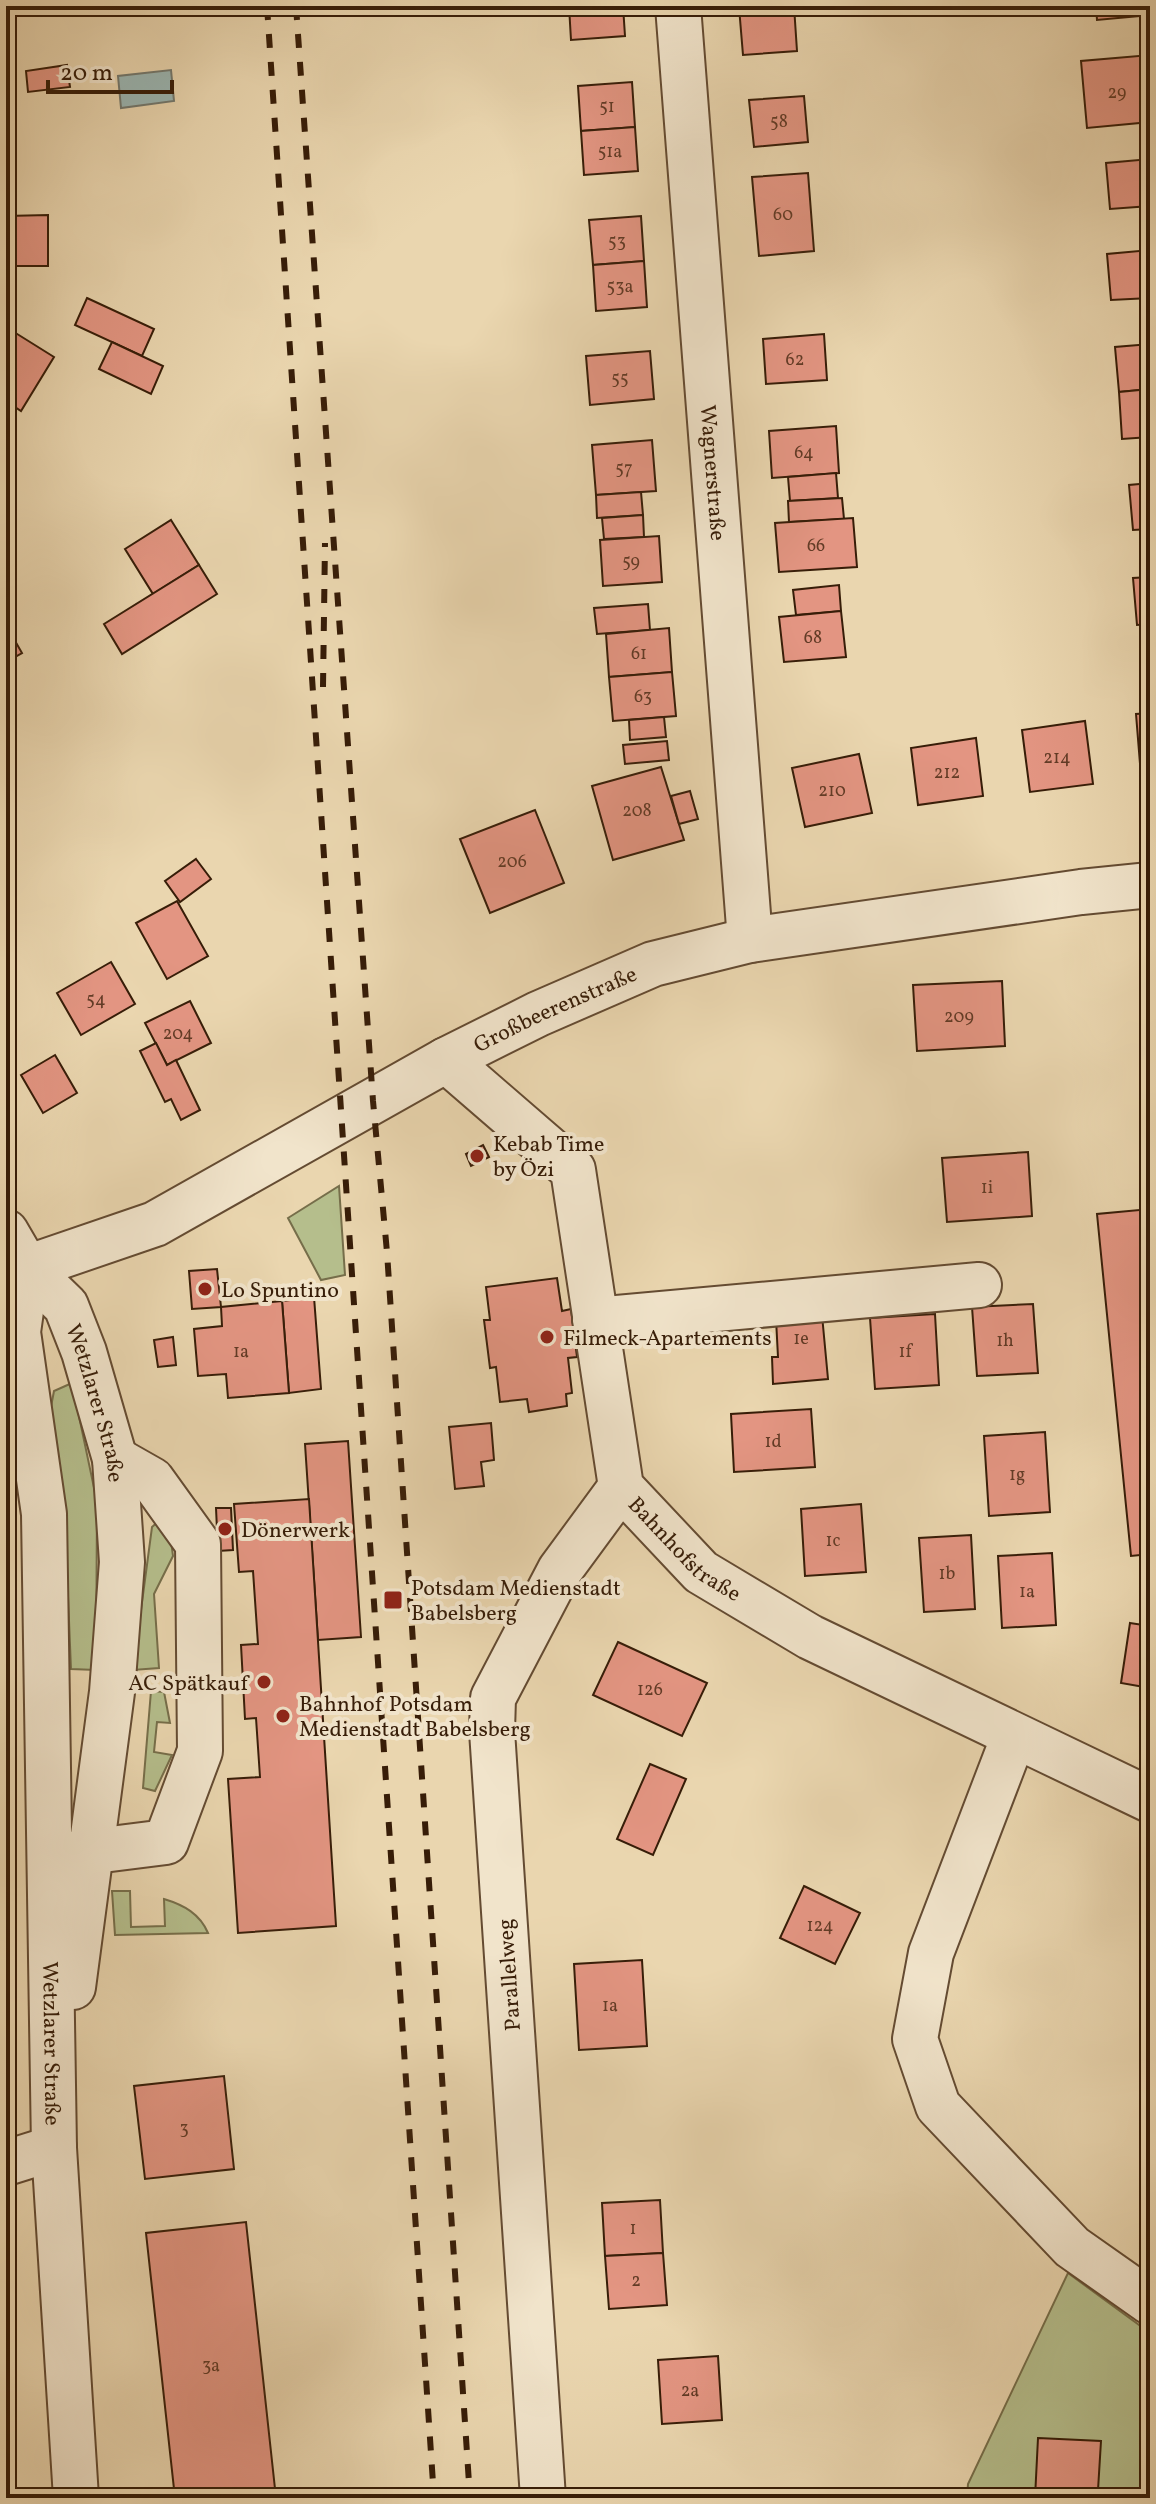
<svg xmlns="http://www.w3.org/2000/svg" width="1156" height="2504" font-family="Vollkorn,serif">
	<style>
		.green { fill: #b5be8c; stroke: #766e4a; stroke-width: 2 }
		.water { fill: #9bb7b4; stroke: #73796f; stroke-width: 2 }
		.building { fill: #e39582; stroke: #371d08; stroke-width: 2 }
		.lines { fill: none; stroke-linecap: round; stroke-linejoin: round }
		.minor-casing { stroke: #644b32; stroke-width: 48 }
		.minor { stroke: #f1e4cb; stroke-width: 44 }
		.rail { stroke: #371d08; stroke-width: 6; stroke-dasharray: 14 14; stroke-linecap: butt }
		.poi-dot { fill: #8f2418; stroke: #f1e4cb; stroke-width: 3 }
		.labels { text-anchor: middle; stroke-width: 8; stroke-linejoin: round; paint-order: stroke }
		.number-label { font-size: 18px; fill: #623b26 }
		.street-label { font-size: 22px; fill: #371d08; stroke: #f1e4cb }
		.poi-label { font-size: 22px; fill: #371d08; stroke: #f1e4cb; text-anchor: start }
	</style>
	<rect width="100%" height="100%" fill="#ead6af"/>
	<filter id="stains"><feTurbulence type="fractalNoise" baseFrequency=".0025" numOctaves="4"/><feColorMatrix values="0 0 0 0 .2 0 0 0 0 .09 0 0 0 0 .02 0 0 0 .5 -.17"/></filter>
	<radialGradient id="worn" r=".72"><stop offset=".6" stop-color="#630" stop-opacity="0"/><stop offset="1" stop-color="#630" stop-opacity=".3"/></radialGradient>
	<!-- green -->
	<g class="green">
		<polygon points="339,1186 345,1275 321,1280 288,1218"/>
		<polygon points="72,1383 97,1502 96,1670 71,1669 64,1500 50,1412 54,1391"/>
		<polygon points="160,1520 169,1526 173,1556 154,1594 159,1668 133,1670 152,1527"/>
		<polygon points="151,1691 164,1692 170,1723 157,1722 154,1752 172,1755 155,1791 143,1788"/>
		<path d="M 112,1891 L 130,1891 L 131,1927 L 165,1926 L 164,1899 C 184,1905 200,1914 208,1933 L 115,1935 Z"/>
		<polygon points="1068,2273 1150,2333 1150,2498 967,2498 968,2484"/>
	</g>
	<!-- water -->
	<polygon class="water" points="171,70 174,101 121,108 118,76"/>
	<!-- building -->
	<g class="building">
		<polygon points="569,6 623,6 625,36 571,40"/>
		<polygon points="794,6 797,51 743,55 739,7"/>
		<polygon points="1096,6 1150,6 1150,15 1097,20"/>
		<polygon points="1150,55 1150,122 1087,128 1081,61"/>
		<polygon points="67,65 70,87 28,92 26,71"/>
		<polygon points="632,82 635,127 581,131 578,86"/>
		<polygon points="804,96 808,142 754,147 749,100"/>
		<polygon points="635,127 638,171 584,175 581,131"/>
		<polygon points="1150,159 1150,206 1110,209 1106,163"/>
		<polygon points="808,173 814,251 759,256 752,177"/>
		<polygon points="48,215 48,266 6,266 6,216"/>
		<polygon points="641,216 644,261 593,265 589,220"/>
		<polygon points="1150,250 1150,298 1111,300 1107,254"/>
		<polygon points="644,261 647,307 596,311 593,265"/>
		<polygon points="87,298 154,329 142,356 75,325"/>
		<polygon points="6,327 54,357 21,411 6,401"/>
		<polygon points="824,334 827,380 766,384 763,339"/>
		<polygon points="112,342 163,366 151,394 99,369"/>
		<polygon points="1150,344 1150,389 1119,392 1115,347"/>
		<polygon points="650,351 654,399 590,405 586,356"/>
		<polygon points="1150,389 1150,437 1122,439 1119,392"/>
		<polygon points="836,426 839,473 772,478 769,431"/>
		<polygon points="652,440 656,491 596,495 592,445"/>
		<polygon points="836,473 838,498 790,501 788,477"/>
		<polygon points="1150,483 1150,529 1133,530 1129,485"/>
		<polygon points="641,492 643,515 597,518 596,495"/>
		<polygon points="842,498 844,519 789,522 788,501"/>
		<polygon points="643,515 644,537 604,539 602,518"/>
		<polygon points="853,518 857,567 779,572 775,523"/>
		<polygon points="171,520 199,565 153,594 125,549"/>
		<polygon points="659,536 662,582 603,586 600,540"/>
		<polygon points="199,565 217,594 122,654 104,624"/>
		<polygon points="1150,577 1150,624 1137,625 1133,578"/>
		<polygon points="839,585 841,611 796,615 793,590"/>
		<polygon points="648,604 650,630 597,634 594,608"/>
		<polygon points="841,611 846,657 784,662 779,617"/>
		<polygon points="6,625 22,653 6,662"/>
		<polygon points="669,628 672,672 609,677 606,634"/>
		<polygon points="672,672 676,716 613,721 609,677"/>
		<polygon points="1150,713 1150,775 1141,776 1136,714"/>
		<polygon points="664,717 666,737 630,740 629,720"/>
		<polygon points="1085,721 1093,784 1030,792 1022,730"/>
		<polygon points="976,738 983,796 918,805 911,748"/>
		<polygon points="667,741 669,760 625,764 623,745"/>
		<polygon points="859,754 872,813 805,827 792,768"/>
		<polygon points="661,767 684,840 613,860 592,786"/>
		<polygon points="690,791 698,819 679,824 671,796"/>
		<polygon points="535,810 564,883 490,913 460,839"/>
		<polygon points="196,859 211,879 180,902 165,881"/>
		<polygon points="177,901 208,956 167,979 136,923"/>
		<polygon points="111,962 135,1004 81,1035 57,993"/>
		<polygon points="1002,981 1005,1046 917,1051 913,985"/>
		<polygon points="190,1001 211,1043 167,1065 145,1023"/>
		<polygon points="156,1043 167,1065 176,1060 200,1110 181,1120 171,1099 165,1102 140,1051"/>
		<polygon points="55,1055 77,1093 43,1113 21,1075"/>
		<polygon points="483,1145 489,1157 471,1166 466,1154"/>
		<polygon points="1028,1152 1032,1216 947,1222 942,1158"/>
		<polygon points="1150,1209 1150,1554 1131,1556 1097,1214"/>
		<polygon points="217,1269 221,1307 192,1309 189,1271"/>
		<polygon points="557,1278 562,1311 571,1309 577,1357 568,1358 572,1393 566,1394 567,1406 529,1412 527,1399 500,1402 496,1367 490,1368 484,1320 490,1320 486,1287"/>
		<polygon points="314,1297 321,1389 289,1393 282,1301"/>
		<polygon points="282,1301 289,1393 228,1398 226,1374 198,1376 194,1329 222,1326 221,1307"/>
		<polygon points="1033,1304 1038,1373 977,1376 972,1307"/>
		<polygon points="935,1314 939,1385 875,1389 870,1318"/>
		<polygon points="822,1315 828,1379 773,1384 772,1357 778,1357 776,1319"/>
		<polygon points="173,1337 176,1365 158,1367 154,1340"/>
		<polygon points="811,1409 815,1467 734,1472 731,1414"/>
		<polygon points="491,1423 494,1460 481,1462 484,1486 455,1489 449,1427"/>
		<polygon points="1045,1432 1050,1512 989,1516 984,1436"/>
		<polygon points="348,1441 361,1637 318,1640 305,1444"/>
		<polygon points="309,1499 336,1926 238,1933 228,1779 260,1777 256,1718 245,1719 241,1645 258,1644 253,1571 239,1572 234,1504"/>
		<polygon points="861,1504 866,1572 805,1576 801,1509"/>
		<polygon points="216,1508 231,1508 233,1550 218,1551"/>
		<polygon points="971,1535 975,1609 924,1612 919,1538"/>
		<polygon points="1052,1553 1056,1625 1002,1628 998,1556"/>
		<polygon points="1130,1623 1150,1626 1150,1688 1121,1683"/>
		<polygon points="618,1642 707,1683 682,1736 593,1695"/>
		<polygon points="650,1764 686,1779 653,1855 617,1839"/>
		<polygon points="804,1886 860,1913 835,1964 780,1938"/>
		<polygon points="642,1960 647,2046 579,2050 574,1964"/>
		<polygon points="224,2076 234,2169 145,2179 134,2086"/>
		<polygon points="660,2200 663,2253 605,2256 602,2203"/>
		<polygon points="246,2222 276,2498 175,2498 146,2233"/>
		<polygon points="663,2253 667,2305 609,2309 605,2256"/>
		<polygon points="718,2356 722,2420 662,2424 658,2360"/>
		<polygon points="1038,2438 1101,2441 1098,2490 1083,2490 1083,2498 1035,2498"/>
		<polygon points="673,2491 673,2498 621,2498 621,2495"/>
	</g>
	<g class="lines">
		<defs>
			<g id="minor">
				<path id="s1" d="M 678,6 L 750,940"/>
				<path id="s2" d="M 446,1060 L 573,1170 L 621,1487 L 701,1572 L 810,1637 L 1150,1800"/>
				<path id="s3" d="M 6,1232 L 27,1268 L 66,1306 L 84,1352 L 115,1459 L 122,1562 L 112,1692 L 73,1987"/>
				<path id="s4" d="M 27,1268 L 18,1332 L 44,1514 L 54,2148 L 76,2498"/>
				<path id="s5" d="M 6,1275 L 155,1224 L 446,1060 L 538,1014 L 653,964 L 750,940 L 1081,892 L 1150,885"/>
				<polyline points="595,1320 979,1285"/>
				<polyline points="1014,1736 931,1953 915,2039 938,2106 1072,2247 1150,2302"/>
				<polyline points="63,1855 166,1842 200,1751 198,1544 152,1480 115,1459"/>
				<polyline points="6,2163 54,2148"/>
				<polyline points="543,2498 492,1731 493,1698 560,1570 621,1487"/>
			</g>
		</defs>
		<!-- minor casing -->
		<use href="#minor" class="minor-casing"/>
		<!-- minor -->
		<use href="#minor" class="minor"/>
		<!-- rail -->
		<g class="rail">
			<polyline points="267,6 434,2498"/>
			<polyline points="296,6 373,1101 387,1252 470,2498"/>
			<polyline points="323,687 325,543"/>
		</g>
	</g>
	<!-- markers -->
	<g class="poi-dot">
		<circle cx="477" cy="1156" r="8"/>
		<circle cx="205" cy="1289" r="8"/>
		<circle cx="547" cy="1337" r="8"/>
		<circle cx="225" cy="1529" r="8"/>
		<rect x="383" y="1590" width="20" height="20" rx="4"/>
		<circle cx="264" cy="1682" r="8"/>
		<circle cx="283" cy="1716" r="8"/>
	</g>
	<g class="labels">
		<!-- number labels -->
		<g class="number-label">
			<text x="1117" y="98">29</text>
			<text x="607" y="112">51</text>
			<text x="779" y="127">58</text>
			<text x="610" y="157">51a</text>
			<text x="783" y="220">60</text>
			<text x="617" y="247">53</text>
			<text x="620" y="292">53a</text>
			<text x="795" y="365">62</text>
			<text x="620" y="384">55</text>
			<text x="804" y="458">64</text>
			<text x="624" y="474">57</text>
			<text x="816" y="551">66</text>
			<text x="631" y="567">59</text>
			<text x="813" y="643">68</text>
			<text x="639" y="659">61</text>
			<text x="643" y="702">63</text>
			<text x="1057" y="763">214</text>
			<text x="947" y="778">212</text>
			<text x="832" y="796">210</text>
			<text x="637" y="816">208</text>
			<text x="512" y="867">206</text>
			<text x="96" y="1005">54</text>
			<text x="959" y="1022">209</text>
			<text x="178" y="1039">204</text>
			<text x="987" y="1193">1i</text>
			<text x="801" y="1344">1e</text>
			<text x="1005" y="1346">1h</text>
			<text x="241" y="1357">1a</text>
			<text x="905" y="1357">1f</text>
			<text x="773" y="1447">1d</text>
			<text x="1017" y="1480">1g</text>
			<text x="833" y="1546">1c</text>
			<text x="947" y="1579">1b</text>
			<text x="1027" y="1597">1a</text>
			<text x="650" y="1695">126</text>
			<text x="820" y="1931">124</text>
			<text x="610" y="2011">1a</text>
			<text x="184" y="2134">3</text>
			<text x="633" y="2234">1</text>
			<text x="636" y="2286">2</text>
			<text x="211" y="2371">3a</text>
			<text x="690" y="2396">2a</text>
		</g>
		<!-- street labels -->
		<g class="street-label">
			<text dy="8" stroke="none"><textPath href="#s1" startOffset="468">Wagnerstraße</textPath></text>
			<text dy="8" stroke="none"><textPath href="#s5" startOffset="612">Großbeerenstraße</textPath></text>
			<text dy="8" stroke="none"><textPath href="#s3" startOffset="198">Wetzlarer Straße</textPath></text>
			<text dy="8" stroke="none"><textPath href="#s2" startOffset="578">Bahnhofstraße</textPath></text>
			<text transform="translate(508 1975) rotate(-94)" y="8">Parallelweg</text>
			<text dy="8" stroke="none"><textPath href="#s4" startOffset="778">Wetzlarer Straße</textPath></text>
		</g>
		<!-- poi labels -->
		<g class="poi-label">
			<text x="493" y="1151">Kebab Time<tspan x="493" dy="25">by Özi</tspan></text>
			<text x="221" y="1297">Lo Spuntino</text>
			<text x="563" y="1345">Filmeck-Apartements</text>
			<text x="241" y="1537">Dönerwerk</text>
			<text x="411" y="1595">Potsdam Medienstadt<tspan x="411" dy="25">Babelsberg</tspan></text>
			<text x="248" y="1690" text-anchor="end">AC Spätkauf</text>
			<text x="299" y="1711">Bahnhof Potsdam<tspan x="299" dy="25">Medienstadt Babelsberg</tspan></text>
		</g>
	</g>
	<!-- margin -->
	<rect width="1156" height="2504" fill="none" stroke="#ead6af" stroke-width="32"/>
	<rect x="8" y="8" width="1140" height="2488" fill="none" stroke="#371d08" stroke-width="4"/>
	<rect x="16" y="16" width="1124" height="2472" fill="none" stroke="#371d08" stroke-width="2"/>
	<!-- scale -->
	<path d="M48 80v12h124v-12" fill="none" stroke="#371d08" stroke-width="4"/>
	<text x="60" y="80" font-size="24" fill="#371d08" stroke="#f1e4cb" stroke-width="6" paint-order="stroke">20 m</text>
	<rect width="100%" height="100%" filter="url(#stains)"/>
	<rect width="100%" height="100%" fill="url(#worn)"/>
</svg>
